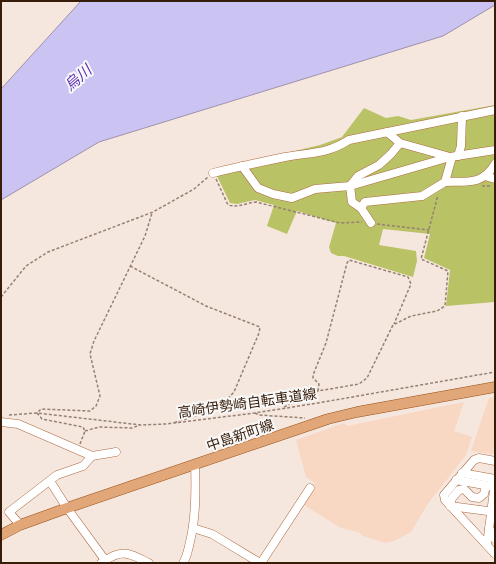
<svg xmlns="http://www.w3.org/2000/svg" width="496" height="564" font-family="'Source Sans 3','Noto Sans JP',sans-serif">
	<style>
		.built { fill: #f8d7c3 }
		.green { fill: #bac266 }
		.water { fill: #cbc3f2; stroke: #9f91ac }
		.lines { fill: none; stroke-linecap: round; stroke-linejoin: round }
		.minor-casing { stroke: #ad6a3f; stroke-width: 9 }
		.major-casing { stroke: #985017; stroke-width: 11 }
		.path { stroke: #958072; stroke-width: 1.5; stroke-dasharray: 3 2; stroke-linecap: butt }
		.minor { stroke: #fff; stroke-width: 8 }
		.major { stroke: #e1a779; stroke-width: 10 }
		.labels { text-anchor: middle; stroke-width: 4; stroke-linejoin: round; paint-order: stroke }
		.street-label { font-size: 14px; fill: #371c09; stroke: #f8f8f8 }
		.water-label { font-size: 15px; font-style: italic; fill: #6032b6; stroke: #f8f8f8 }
	</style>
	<rect width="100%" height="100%" fill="#f6e7de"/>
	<!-- built -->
	<g class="built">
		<polygon points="495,397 495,452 492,454 471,451 489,398"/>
		<polygon points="464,402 454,431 472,437 466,455 427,505 411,532 394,541 385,543 363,536 358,532 341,528 302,504 315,483 306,477 296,440 344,423 347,426"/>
	</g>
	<!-- green -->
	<polygon class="green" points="495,105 495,302 446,306 450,270 424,258 430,234 383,229 379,245 416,251 417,261 413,277 344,256 338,256 331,253 329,247 336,223 297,211 287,234 267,226 274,205 255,200 237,204 230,203 214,170 320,145 342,137 364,108 386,118 398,116 411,120"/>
	<!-- water -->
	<polygon class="water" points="81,1 495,1 495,5 443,36 99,142 1,200 1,89"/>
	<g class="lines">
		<defs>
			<g id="minor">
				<polyline points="387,132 400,143 450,157"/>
				<polyline points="458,156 461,146 462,116"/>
				<polyline points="242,166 258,188 273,194 292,198 315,189 350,186 450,157 495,150"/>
				<path d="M 213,173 C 237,167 261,162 285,157 C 311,152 325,155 349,140 L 495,110"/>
				<polyline points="485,176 495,179"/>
				<path d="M 445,182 C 466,181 482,186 495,164"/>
				<polyline points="361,208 365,202 422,196 445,182 452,157"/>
				<polyline points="371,223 361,208 352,202 350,186 358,176 379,165 391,154 400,143"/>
				<polyline points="1,422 18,424 92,456 116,452"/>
				<polyline points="495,461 479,458 474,460 444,495 445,500 495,554"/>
				<polyline points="462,473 495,479"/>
				<polyline points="456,480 490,486"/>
				<polyline points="50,481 67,508 105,560"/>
				<polyline points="486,486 484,494 479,498 472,497 464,489 459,490 452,498 450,506 495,512"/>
				<polyline points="20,525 9,512 57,475 83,466 92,456"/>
				<polyline points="193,528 212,534 260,563"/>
				<polyline points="489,528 495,539"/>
				<polyline points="487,545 495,482"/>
				<path d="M 101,563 C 123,548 128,553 149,563"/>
				<path d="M 183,563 C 187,557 188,550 190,542 C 196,517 196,492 195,465"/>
				<polyline points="261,563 310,488"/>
			</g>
			<polyline id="major" points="1,535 20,525 67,508 328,419 357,412 495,387"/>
		</defs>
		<!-- minor casing -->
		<use href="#minor" class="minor-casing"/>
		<!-- major casing -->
		<use href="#major" class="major-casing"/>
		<!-- path -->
		<g class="path">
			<path d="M 216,179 L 228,205 C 239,208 245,203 256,202 L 340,223 L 362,222"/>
			<polyline points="482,186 490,186"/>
			<polyline points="377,224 429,230"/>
			<polyline points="130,266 206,306 260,327 259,333 234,392 218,409 173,423"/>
			<polyline points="1,297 26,266 48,252 153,212 194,189 208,177"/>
			<polyline points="318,391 319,384 313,378 313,375 326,343 347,263 349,260 408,277 411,284 394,324"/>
			<polyline points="284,407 318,391 359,384 367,378 393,325 411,316 437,311 445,306 448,271 421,259 438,195"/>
			<polyline points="255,413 259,415 305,418"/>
			<polyline points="9,415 37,413 141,425 166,424 255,413 318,403 495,372"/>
			<polyline points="85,431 99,427 132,428 140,425"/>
			<polyline points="80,444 85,431 83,427 42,419 37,413 41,409 90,411 96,406 100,396 90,354 94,341 145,236 152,213"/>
		</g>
		<!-- minor -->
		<use href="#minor" class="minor"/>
		<!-- major -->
		<use href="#major" class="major"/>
	</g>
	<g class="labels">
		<!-- street labels -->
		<g class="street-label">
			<text transform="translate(247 403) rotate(-8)" y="5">高崎伊勢崎自転車道線</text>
			<text transform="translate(240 435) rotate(-19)" y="5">中島新町線</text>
		</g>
		<!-- water labels -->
		<g class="water-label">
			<text transform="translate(78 78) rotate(-41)" y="5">烏川</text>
		</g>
	</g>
	<!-- border -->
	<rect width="496" height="564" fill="none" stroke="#371c09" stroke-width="4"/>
</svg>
